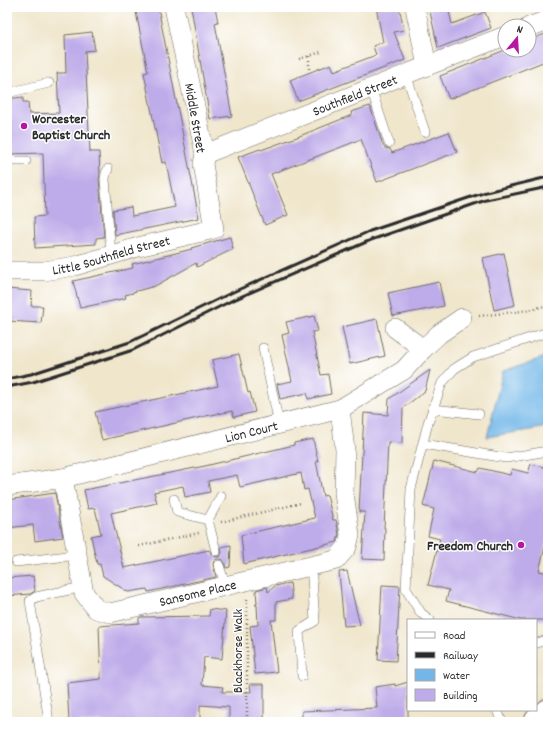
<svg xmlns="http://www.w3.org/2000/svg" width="555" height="729" font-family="Dekko,sans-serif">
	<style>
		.water { fill: #72b7e8; stroke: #4e718a }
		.building { fill: #beabe9 }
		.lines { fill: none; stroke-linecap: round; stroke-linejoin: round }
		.lane-casing { stroke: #706c63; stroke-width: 10 }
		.street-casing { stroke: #706c63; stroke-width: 20 }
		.secondary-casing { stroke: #706c63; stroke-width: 24 }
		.path { stroke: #706c63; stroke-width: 2.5; stroke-dasharray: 1 3; stroke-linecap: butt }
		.lane { stroke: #fff; stroke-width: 9 }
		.street { stroke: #fff; stroke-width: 19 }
		.secondary { stroke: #fff; stroke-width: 22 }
		.rail { stroke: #2b2b2b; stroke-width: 3 }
		.poi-dot { fill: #b5179e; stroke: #fff; stroke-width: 1.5 }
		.labels { text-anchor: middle; stroke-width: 3; stroke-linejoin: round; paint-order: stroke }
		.street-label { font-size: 14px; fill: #2b2b2b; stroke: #fff }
		.poi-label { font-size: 14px; font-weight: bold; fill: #2b2b2b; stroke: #fff; text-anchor: start }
	</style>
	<rect width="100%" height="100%" fill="#fff"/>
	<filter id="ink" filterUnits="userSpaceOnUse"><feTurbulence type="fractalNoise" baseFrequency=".025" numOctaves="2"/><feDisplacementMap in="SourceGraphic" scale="8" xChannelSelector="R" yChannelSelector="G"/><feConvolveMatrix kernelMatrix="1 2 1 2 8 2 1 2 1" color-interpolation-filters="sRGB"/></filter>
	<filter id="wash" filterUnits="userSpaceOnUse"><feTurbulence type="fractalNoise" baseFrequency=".012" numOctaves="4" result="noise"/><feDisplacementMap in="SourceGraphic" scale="16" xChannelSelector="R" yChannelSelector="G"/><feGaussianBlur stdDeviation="0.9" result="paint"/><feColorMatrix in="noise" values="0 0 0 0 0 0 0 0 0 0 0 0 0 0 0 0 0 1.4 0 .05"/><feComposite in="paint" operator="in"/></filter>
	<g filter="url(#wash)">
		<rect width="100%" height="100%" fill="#f0e6cc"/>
		<!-- water -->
		<polygon class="water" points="548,356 548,427 487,437 503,371"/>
		<g id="blocks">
			<!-- building -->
			<g class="building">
				<polygon points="135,7 158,7 199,218 115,235 113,210 131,207 132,216 175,207 166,162 162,163 144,73 148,72"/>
				<polygon points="191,7 215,7 218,22 215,23 232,116 210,119"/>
				<polygon points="376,7 399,7 404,30 394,32 405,60 298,101 290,80 331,64 334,71 376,55 373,46 383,42"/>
				<polygon points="429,7 448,7 452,24 485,12 491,28 438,48"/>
				<polygon points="92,32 95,50 85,51 90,152 99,152 100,174 99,179 104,237 96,238 96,244 35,248 34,217 45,216 43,153 11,154 10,148 7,148 7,99 23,97 23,102 28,102 29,114 59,113 57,73 66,73 65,35"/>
				<polygon points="548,33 548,60 449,99 440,76 505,50 529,50 529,40"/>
				<polygon points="370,106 383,145 385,148 390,149 392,153 449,132 457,152 377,182 361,139 349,144 271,174 288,215 265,225 238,157 260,149 261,150 297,137 352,115 351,112"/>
				<polygon points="230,237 233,249 197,267 196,263 155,286 133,292 133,293 125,295 126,298 80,308 73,281 133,268 132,264 192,249 191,248"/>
				<polygon points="504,253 515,305 494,310 483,258"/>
				<polygon points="439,282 444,306 393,316 388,293"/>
				<polygon points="7,289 32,291 31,306 43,306 41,323 7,321"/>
				<polygon points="314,316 318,331 312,332 321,375 328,374 331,394 308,399 307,393 280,399 277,384 292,381 282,335 289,333 286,322"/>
				<polygon points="377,319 385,356 350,364 342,327"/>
				<polygon points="239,354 248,393 250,392 255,412 234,417 232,411 206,416 102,440 95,412 218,386 212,360"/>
				<polygon points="430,370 425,391 403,408 402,443 388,442 384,528 385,528 384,560 362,559 365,512 359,512 364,413 388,415 389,399"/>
				<polygon points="313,439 318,461 316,461 323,496 327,495 333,520 336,520 339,534 337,542 244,564 241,535 315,518 308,489 304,490 301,473 240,487 237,475 208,481 210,492 185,497 183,486 154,492 157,503 111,513 124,568 209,550 212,555 217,557 220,556 222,553 221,547 231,545 230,567 226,568 223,560 220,559 217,559 214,561 213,564 216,577 148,592 147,589 128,592 103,576 100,564 97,564 91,536 101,534 95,508 88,509 84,490 205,466 294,445 294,443"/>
				<polygon points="434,461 478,472 480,468 510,475 512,469 528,473 531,464 548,468 548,535 539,571 548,573 548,620 521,620 446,601 449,590 428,585 440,539 428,536 434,509 423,506"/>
				<polygon points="55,493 63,537 35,541 33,525 7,528 7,500"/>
				<polygon points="347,571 355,605 360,625 344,626 339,572"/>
				<polygon points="33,576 35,591 30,594 7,596 7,578"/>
				<polygon points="290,583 292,599 276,602 276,620 271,620 277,672 255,674 250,626 258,625 257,605 255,605 257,603 256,590 267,587 268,592 275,586"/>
				<polygon points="382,585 400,586 396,661 378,660"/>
				<polygon points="210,609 226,611 222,659 204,657 202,685 223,687 222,692 251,692 250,684 264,684 264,722 229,722 229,707 200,705 200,722 69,722 67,683 101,679 99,626 139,623 139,618 141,617 209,616"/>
				<polygon points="408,682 408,722 302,722 302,711 377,708 375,687 395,684 395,686"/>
			</g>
		</g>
	</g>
	<g filter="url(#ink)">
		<use href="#blocks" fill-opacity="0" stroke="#706c63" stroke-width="1"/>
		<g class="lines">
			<defs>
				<g id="lane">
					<polyline points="406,74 425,132"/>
					<polyline points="371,88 389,143"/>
					<polyline points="7,93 49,83"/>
					<polyline points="7,161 26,161"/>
					<polyline points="108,169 106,173 105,179 111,255"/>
					<polyline points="263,348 279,424"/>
					<polyline points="433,409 479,414"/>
					<polyline points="423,444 506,458 548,451"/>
					<polyline points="174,499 177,512 208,520"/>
					<polyline points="216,551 208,520 221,496"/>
					<polyline points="16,562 77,555"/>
					<polyline points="219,565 225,585"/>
					<polyline points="430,620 421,613 406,589 411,489 428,423 442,383 454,369 473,357 548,332"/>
					<polyline points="536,643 548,640"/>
					<polyline points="302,676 299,631 315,621 311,565"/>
					<polyline points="497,710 502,722"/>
					<polyline points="49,722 30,601 36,597 83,587"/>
				</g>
				<g id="street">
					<polyline points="415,7 427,66"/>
					<polyline points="529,27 548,20"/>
					<path id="s1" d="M 205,154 L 427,66 L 505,36"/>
					<path id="s2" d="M 7,271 L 44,271 L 75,266 L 138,247 L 214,229 L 203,164 L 205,154 L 174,7"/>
					<polyline points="423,349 439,334 462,318"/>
					<path id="s3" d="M 63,478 L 340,409 L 404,370 L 423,349 L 395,328"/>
					<path id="s4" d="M 7,486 L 63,478 L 84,593 L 96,609 L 110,613 L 336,560 L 347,547 L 350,535 L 344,493 L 345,450 L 340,409"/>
				</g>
				<polyline id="secondary" points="536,722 536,720 548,710"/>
			</defs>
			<!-- lane casing -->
			<use href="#lane" class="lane-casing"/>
			<!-- street casing -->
			<use href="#street" class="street-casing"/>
			<!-- secondary casing -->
			<use href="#secondary" class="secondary-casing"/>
			<!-- path -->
			<g class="path">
				<polyline points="299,59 309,56"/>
				<polyline points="309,69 309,56 321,52"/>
				<polyline points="479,316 530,310 548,305"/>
				<polyline points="221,522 301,503"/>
				<polyline points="139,546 199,533"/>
				<polyline points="247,599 247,722"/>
			</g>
			<!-- lane -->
			<use href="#lane" class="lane"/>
			<!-- street -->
			<use href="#street" class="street"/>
			<!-- secondary -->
			<use href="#secondary" class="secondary"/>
			<!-- rail -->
			<g class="rail">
				<polyline points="7,379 31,374 130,342 233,292 370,231 486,192 548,177"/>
				<polyline points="7,387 33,382 133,350 231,301 371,240 486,200 548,187"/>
			</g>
		</g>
	</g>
	<!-- markers -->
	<g class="poi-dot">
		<circle cx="24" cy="126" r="4"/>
		<circle cx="521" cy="545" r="4"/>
	</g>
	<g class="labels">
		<!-- street labels -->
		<g class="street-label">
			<text dy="5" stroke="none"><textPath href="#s1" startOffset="161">Southfield Street</textPath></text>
			<text transform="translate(196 118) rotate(80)" y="5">Middle Street</text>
			<text dy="5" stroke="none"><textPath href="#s2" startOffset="106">Little Southfield Street</textPath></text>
			<text dy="5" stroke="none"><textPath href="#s3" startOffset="194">Lion Court</textPath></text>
			<text dy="5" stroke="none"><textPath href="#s4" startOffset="298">Sansome Place</textPath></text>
			<text transform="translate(237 651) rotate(-90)" y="5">Blackhorse Walk</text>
		</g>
		<!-- poi labels -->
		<g class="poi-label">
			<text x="32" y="123">Worcester<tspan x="32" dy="16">Baptist Church</tspan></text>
			<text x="513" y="550" text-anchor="end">Freedom Church</text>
		</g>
	</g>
	<!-- margin -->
	<rect width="555" height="729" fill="none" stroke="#fff" stroke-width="24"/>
	<!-- legend -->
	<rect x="407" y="619" width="130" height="92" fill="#ffffff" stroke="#aaaaaa"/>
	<rect x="415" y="632" width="20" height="6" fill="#ffffff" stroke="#aaaaaa"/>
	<text x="443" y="639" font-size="12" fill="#2b2b2b">Road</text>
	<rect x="415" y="652" width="20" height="6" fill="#2b2b2b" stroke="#aaaaaa"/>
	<text x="443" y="659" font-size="12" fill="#2b2b2b">Railway</text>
	<rect x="415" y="669" width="20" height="12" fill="#72b7e8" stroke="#aaaaaa"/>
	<text x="443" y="679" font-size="12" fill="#2b2b2b">Water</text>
	<rect x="415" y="689" width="20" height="12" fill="#beabe9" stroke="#aaaaaa"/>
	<text x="443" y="699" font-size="12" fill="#2b2b2b">Building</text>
	<!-- north arrow -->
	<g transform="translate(517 38) rotate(18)"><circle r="19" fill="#ffffff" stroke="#aaaaaa"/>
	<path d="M0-3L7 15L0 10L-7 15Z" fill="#b5179e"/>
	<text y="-6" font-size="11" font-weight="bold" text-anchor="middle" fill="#2b2b2b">N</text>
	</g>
</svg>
